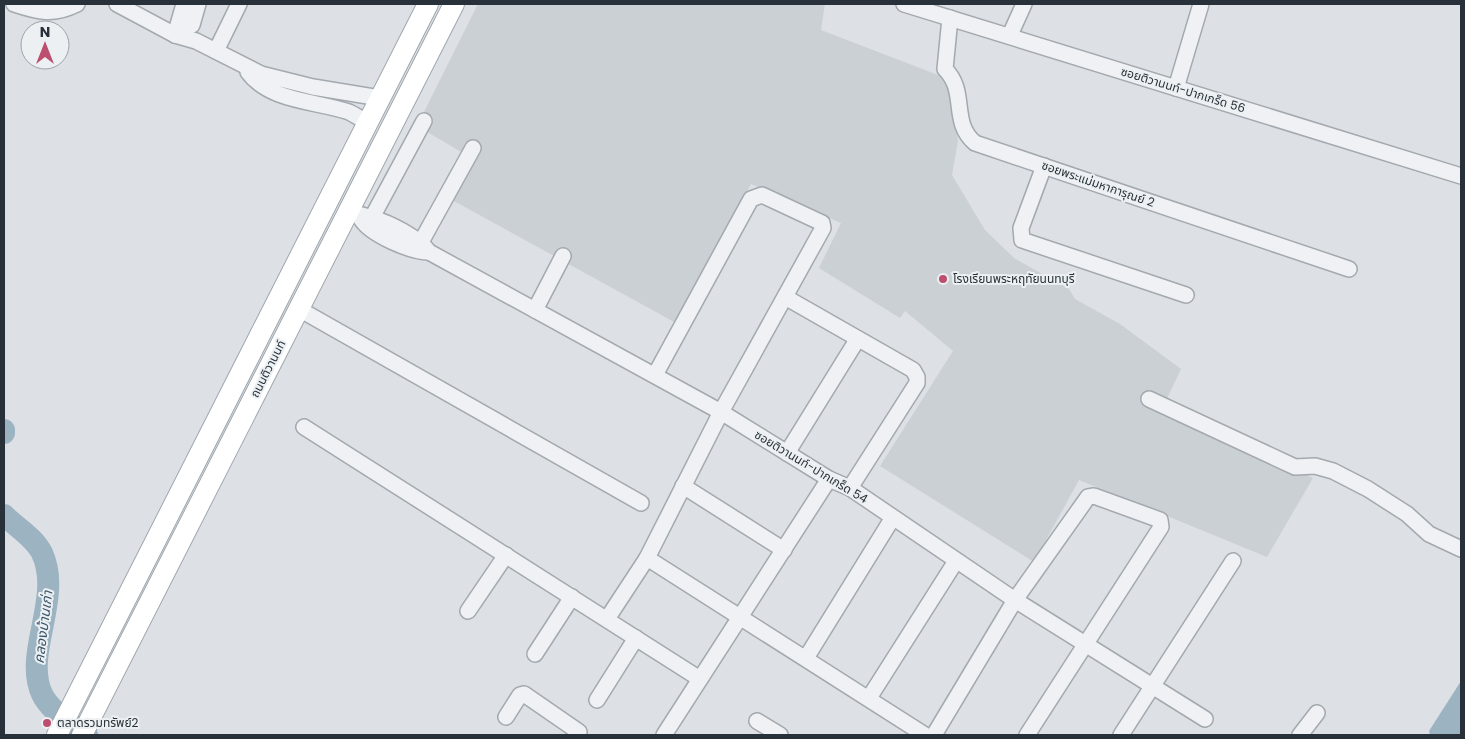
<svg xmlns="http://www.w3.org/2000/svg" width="1465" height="739" font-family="Poppins,'Noto Sans Thai',sans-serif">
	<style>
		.built { fill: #cbd0d5 }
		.water { fill: #9cb3c1 }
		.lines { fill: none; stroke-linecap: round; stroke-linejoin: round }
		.river { stroke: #9cb3c1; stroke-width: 22 }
		.minor-casing { stroke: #a3a9ae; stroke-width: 18 }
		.major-casing { stroke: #9ea7af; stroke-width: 22 }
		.minor { stroke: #eff1f4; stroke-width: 15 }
		.major { stroke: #fff; stroke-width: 20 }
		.poi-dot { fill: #bc4f6f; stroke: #ecf0f3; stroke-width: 2 }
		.labels { text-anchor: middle; stroke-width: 4; stroke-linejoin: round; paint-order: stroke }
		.street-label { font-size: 12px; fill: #283139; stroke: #ecf0f3 }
		.poi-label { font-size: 12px; fill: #283139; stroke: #ecf0f3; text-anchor: start }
		.water-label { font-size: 14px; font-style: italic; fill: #385468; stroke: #ecf0f3 }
	</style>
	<rect width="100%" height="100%" fill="#dde1e5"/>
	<!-- built -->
	<polygon class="built" points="478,4 825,4 821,30 951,80 958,141 952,175 985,230 1014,258 1069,289 1075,299 1120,324 1181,369 1163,407 1313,478 1267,557 1079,480 1034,562 880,466 953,351 905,311 900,318 819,268 841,223 751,184 676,323 452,200 475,160 417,126"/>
	<!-- water -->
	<polygon class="water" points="1461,681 1461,735 1430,735 1429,731"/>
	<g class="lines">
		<!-- river -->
		<g class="river">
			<polyline points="4,430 4,433"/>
			<path d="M 4,515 C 16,527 34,537 42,553 C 63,598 23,653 42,694 C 50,711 72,724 87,735"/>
		</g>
		<defs>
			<g id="minor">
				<path d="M 14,4 C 38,12 53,16 77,4"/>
				<polyline points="117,4 175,35 196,41 261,74 313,87 380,98"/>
				<polyline points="904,4 1461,176"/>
				<path d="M 950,18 L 945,69 C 968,92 950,122 975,143 L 1349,269"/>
				<polyline points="175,35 192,25 198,4"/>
				<polyline points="175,35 184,4"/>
				<polyline points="1010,35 1024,4"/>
				<polyline points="216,51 239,4"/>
				<path d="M 248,72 C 270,102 317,101 349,112 C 355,115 361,119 367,122"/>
				<polyline points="1176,88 1201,4"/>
				<polyline points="1044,166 1021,228 1022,240 1186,295"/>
				<path d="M 350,211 C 358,215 364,215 372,218 C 390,223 419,238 429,252 L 721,412 L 829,479 L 850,488 L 1015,600 L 1205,719"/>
				<path d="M 361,219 C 371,235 411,252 429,252"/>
				<polyline points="368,225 424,121"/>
				<polyline points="421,242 473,148"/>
				<polyline points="785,297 913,370 917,377 917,383 850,488"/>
				<polyline points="299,309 641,503"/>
				<polyline points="535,310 563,256"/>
				<polyline points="1149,399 1295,467 1315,466 1333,471 1368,489 1407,514 1429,534 1461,549"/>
				<polyline points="304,427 700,679"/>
				<polyline points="787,453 857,340"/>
				<polyline points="683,486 784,550"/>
				<polyline points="647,558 925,735"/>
				<polyline points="468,611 506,555"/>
				<polyline points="607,619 647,558 721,412 823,228 822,223 762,195 751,199 655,375"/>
				<polyline points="535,654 572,597"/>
				<polyline points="806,658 892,519"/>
				<polyline points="869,698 956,561"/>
				<polyline points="597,700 636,638"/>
				<polyline points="506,717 520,695 524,694 579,732"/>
				<polyline points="757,721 780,735"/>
				<polyline points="664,735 829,479"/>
				<polyline points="934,735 1015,600 1088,497 1094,496 1160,520 1161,527 1027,735"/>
				<polyline points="1121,735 1233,561"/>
				<polyline points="1300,735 1317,713"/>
			</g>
			<g id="major">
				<polyline points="57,735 428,4"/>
				<polyline points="82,735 454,4"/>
			</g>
		</defs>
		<!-- minor casing -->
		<use href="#minor" class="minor-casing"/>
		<!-- major casing -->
		<use href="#major" class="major-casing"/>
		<!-- minor -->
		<use href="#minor" class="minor"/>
		<!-- major -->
		<use href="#major" class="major"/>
	</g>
	<!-- markers -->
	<g class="poi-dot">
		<circle cx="943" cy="279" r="5"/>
		<circle cx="47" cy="723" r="5"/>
	</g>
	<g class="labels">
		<!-- street labels -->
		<g class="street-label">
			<text transform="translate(1183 90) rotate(17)" y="4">ซอยติวานนท์-ปากเกร็ด 56</text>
			<text transform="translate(1098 184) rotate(19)" y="4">ซอยพระแม่มหาการุณย์ 2</text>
			<text transform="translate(268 369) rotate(-63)" y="4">ถนนติวานนท์</text>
			<text transform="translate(811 467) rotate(31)" y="4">ซอยติวานนท์-ปากเกร็ด 54</text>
		</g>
		<!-- poi labels -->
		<g class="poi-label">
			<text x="953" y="283">โรงเรียนพระหฤทัยนนทบุรี</text>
			<text x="57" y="727">ตลาดรวมทรัพย์2</text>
		</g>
		<!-- water labels -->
		<g class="water-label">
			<text transform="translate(43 627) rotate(-83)" y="5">คลองบ้านเก่า</text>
		</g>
	</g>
	<!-- border -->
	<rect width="1465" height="739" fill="none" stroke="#283139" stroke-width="10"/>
	<!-- north arrow -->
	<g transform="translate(45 45)"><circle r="24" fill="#ecf0f3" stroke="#9ea4a9"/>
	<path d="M0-4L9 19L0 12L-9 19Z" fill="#bc4f6f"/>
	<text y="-8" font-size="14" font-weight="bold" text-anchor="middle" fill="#283139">N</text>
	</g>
</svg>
